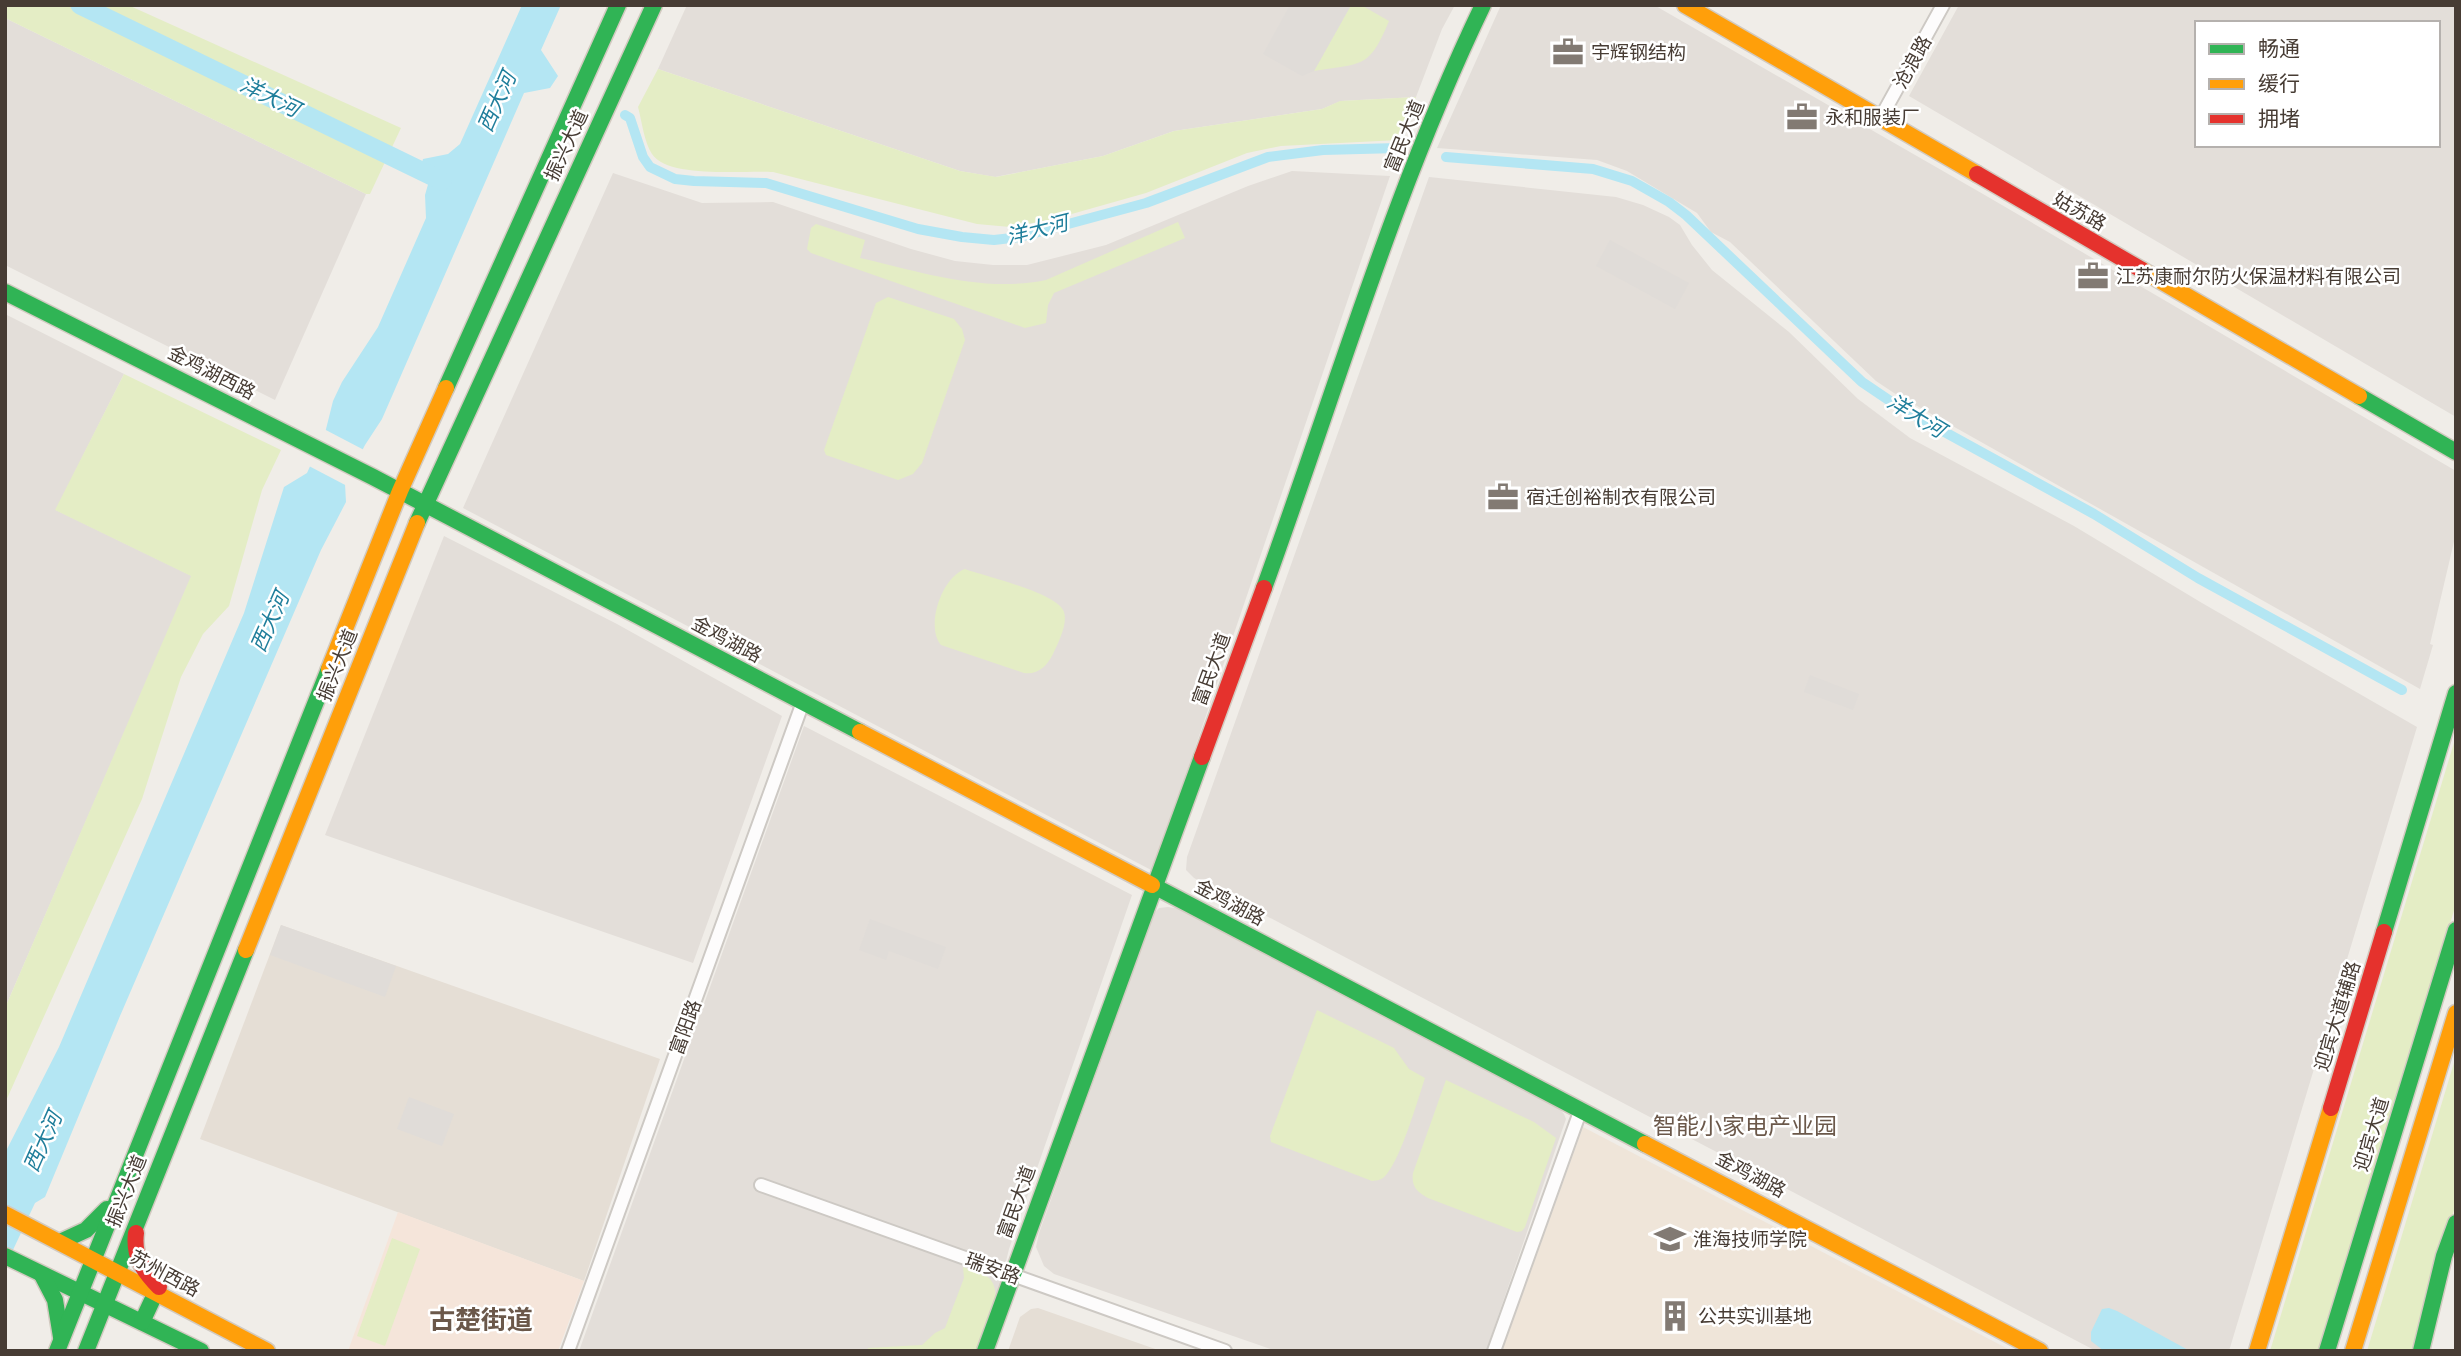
<svg xmlns="http://www.w3.org/2000/svg" width="2461" height="1356" font-family="'Noto Sans','Noto Sans SC',sans-serif">
	<style>
		.residential { fill: #e5ded5 }
		.commercial { fill: #f5e5da }
		.industrial { fill: #e3ded9; fill-rule: evenodd }
		.education { fill: #efe5d9 }
		.green { fill: #e4edc5 }
		.parking { fill: #e0dcd8 }
		.water { fill: #b4e6f3 }
		.pier { fill: #f0ede8 }
		.lines { fill: none; stroke-linecap: round; stroke-linejoin: round }
		.canal { stroke: #b4e6f3; stroke-width: 10 }
		.river { stroke: #b4e6f3; stroke-width: 19 }
		.street-casing { stroke: #cdc9c4; stroke-width: 16 }
		.fast-casing { stroke: #d2cac0; stroke-width: 19 }
		.slow-casing { stroke: #d2cac0; stroke-width: 19 }
		.jam-casing { stroke: #d2cac0; stroke-width: 19 }
		.street { stroke: #fdfcfc; stroke-width: 12 }
		.fast { stroke: #30b455; stroke-width: 16 }
		.slow { stroke: #ff9f0a; stroke-width: 16 }
		.jam { stroke: #e5322d; stroke-width: 16 }
		.labels { text-anchor: middle; stroke-width: 5; stroke-linejoin: round; paint-order: stroke }
		.poi-label { font-size: 19px; fill: #473c34; stroke: #fff; text-anchor: start }
		.street-label { font-size: 19px; fill: #473c34; stroke: #fff }
		.water-label { font-size: 21px; font-style: italic; fill: #1f7e9b; stroke: #fff }
		.quarter-label { font-size: 23px; fill: #6b584a; stroke: #fff }
		.district-label { font-size: 26px; font-weight: bold; fill: #6b584a; stroke: #fff }
	</style>
	<rect width="100%" height="100%" fill="#f0ede8"/>
	<!-- residential -->
	<g class="residential">
		<polygon points="281,925 660,1059 584,1281 200,1139"/>
		<polygon points="1038,1308 1161,1351 1008,1351 1020,1317 1031,1309"/>
	</g>
	<!-- commercial -->
	<polygon class="commercial" points="398,1212 584,1281 558,1351 348,1351"/>
	<!-- industrial -->
	<g class="industrial">
		<polygon points="687,5 1455,5 1442,29 1416,97 1341,101 1322,109 1174,131 1103,156 995,177 960,171 658,69"/>
		<polygon points="1501,5 1654,5 1983,194 2456,471 2456,533 2430,644 2433,645 2420,689 1894,393 1876,381 1730,242 1711,232 1697,213 1627,171 1597,160 1437,148"/>
		<path d="M 1959,5 L 2456,5 L 2456,417 L 1909,96 ZM 2197,23 L 2438,23 L 2438,145 L 2197,145 Z"/>
		<polygon points="5,18 366,194 275,400 5,265"/>
		<polygon points="1292,171 1390,176 1153,871 463,508 613,173 702,203 773,202 911,249 955,261 993,265 1027,265 1106,245 1248,186"/>
		<polygon points="1429,177 1616,197 1643,205 1669,217 1680,225 1692,245 1712,270 1789,332 1858,399 1910,438 2074,526 2202,603 2417,727 2229,1351 2096,1351 1194,878 1186,870 1187,857"/>
		<polygon points="5,314 124,374 56,510 192,576 5,1008"/>
		<polygon points="444,536 617,624 782,716 693,963 325,835"/>
		<polygon points="804,726 1132,895 1009,1249 996,1302 979,1351 579,1351"/>
		<polygon points="1168,907 1181,909 1559,1108 1564,1114 1566,1119 1486,1351 1276,1351 1054,1274 1044,1266 1036,1247 1039,1233 1154,913 1159,908"/>
	</g>
	<!-- education -->
	<polygon class="education" points="1583,1127 2012,1351 1502,1351"/>
	<!-- green -->
	<g class="green">
		<polygon points="5,5 128,5 401,128 370,194 366,194 5,18"/>
		<path d="M 1351,5 L 1361,5 L 1389,21 C 1369,69 1363,63 1314,71 Z"/>
		<path d="M 658,69 L 960,171 L 996,177 L 1103,156 L 1174,131 L 1322,109 L 1340,101 L 1416,97 L 1399,140 L 1281,146 L 1247,153 L 1146,193 L 1054,219 L 1010,227 L 977,224 L 773,172 C 746,170 668,179 652,154 C 644,142 642,122 638,107 Z"/>
		<path d="M 1178,222 L 1185,238 L 1054,293 L 1048,305 L 1046,323 L 1025,328 L 811,253 L 807,249 L 811,228 L 816,224 L 865,240 L 860,258 C 922,272 983,293 1046,280 Z"/>
		<polygon points="888,297 954,319 962,329 965,340 922,463 913,474 898,480 826,455 824,450 876,303"/>
		<polygon points="124,374 281,450 262,490 229,606 203,634 181,677 142,799 5,1103 5,1008 191,576 55,510"/>
		<path d="M 965,569 C 984,576 1058,593 1064,612 C 1068,624 1058,643 1053,654 C 1047,666 1038,675 1024,673 L 941,645 C 925,626 942,577 965,569 Z"/>
		<polygon points="2456,736 2456,904 2320,1351 2270,1351"/>
		<path d="M 1317,1010 L 1394,1048 L 1409,1069 L 1425,1078 C 1418,1099 1399,1166 1383,1178 C 1378,1181 1377,1180 1372,1181 L 1271,1142 L 1270,1136 Z"/>
		<polygon points="2456,1056 2456,1205 2447,1229 2415,1351 2367,1351"/>
		<path d="M 1446,1080 L 1534,1122 L 1556,1138 L 1525,1227 L 1522,1231 L 1517,1232 L 1428,1198 C 1417,1192 1411,1186 1413,1173 Z"/>
		<polygon points="392,1238 420,1249 385,1346 357,1336"/>
		<path d="M 963,1267 C 971,1270 982,1272 989,1278 C 1006,1294 985,1333 979,1351 L 867,1351 L 868,1348 L 922,1345 L 935,1333 L 945,1328 L 964,1278 Z"/>
	</g>
	<!-- parking -->
	<g class="parking">
		<polygon points="1290,5 1351,5 1314,71 1302,76 1263,54"/>
		<polygon points="1610,240 1689,283 1675,309 1596,266"/>
		<polygon points="1810,675 1859,694 1853,710 1804,692"/>
		<polygon points="870,919 946,947 938,969 889,951 886,960 859,950"/>
		<polygon points="281,925 396,966 385,997 270,955"/>
		<polygon points="409,1097 454,1114 442,1146 397,1129"/>
	</g>
	<!-- water -->
	<g class="water">
		<polygon points="522,5 561,5 541,50 558,76 550,88 524,93 382,419 365,445 345,484 346,502 321,550 120,1016 45,1197 35,1203 5,1267 5,1153 59,1047 244,613 284,487 307,473 325,433 333,401 342,382 378,327 426,218 425,195 429,181 419,173 423,159 448,154 460,144"/>
		<polygon points="2109,1308 2117,1311 2190,1351 2104,1351 2091,1341 2091,1332 2102,1309"/>
	</g>
	<!-- pier -->
	<polygon class="pier" points="322,428 366,451 349,487 307,465"/>
	<g class="lines">
		<!-- canal -->
		<g class="canal">
			<polyline points="625,115 630,118 643,157 650,167 675,179 694,181 766,183 918,229 962,237 994,240 1020,237 1146,203 1268,157 1323,150 1398,148"/>
			<polyline points="1446,157 1593,169 1632,181 1669,202 1686,215 1862,382 1899,407 2094,514 2198,578 2402,690"/>
		</g>
		<!-- river -->
		<polyline class="river" points="80,5 442,181"/>
		<defs>
			<g id="street">
				<polyline points="1880,119 1943,5"/>
				<polyline points="761,1185 1225,1351"/>
				<polyline points="568,1351 803,702"/>
				<polyline points="1494,1351 1581,1109"/>
			</g>
			<g id="fast">
				<polyline points="5,292 373,477 860,732"/>
				<polyline points="446,388 618,5"/>
				<polyline points="2359,396 2456,452"/>
				<polyline points="417,523 654,5"/>
				<path d="M 1264,588 C 1335,393 1393,192 1483,5"/>
				<polyline points="1152,885 1645,1144"/>
				<polyline points="2384,932 2456,693"/>
				<polyline points="60,1242 86,1230 107,1209"/>
				<polyline points="5,1256 201,1351"/>
				<polyline points="42,1275 55,1300 61,1337"/>
				<polyline points="142,1322 156,1292"/>
				<polyline points="57,1351 329,669"/>
				<polyline points="86,1351 246,950"/>
				<polyline points="985,1351 1202,757"/>
				<polyline points="2327,1351 2456,930"/>
				<polyline points="2421,1351 2444,1256 2456,1223"/>
			</g>
			<g id="slow">
				<polyline points="1685,5 1977,174"/>
				<polyline points="2142,270 2359,396"/>
				<polyline points="329,669 400,491 446,388"/>
				<polyline points="860,732 1152,885"/>
				<polyline points="246,950 417,523"/>
				<polyline points="1645,1144 2040,1351"/>
				<polyline points="5,1214 267,1351"/>
				<polyline points="2257,1351 2331,1108"/>
				<polyline points="2353,1351 2456,1013"/>
			</g>
			<g id="jam">
				<polyline points="1977,174 2142,270"/>
				<polyline points="1202,757 1264,588"/>
				<polyline points="2331,1108 2384,932"/>
				<path d="M 136,1233 C 133,1256 143,1271 159,1287"/>
			</g>
		</defs>
		<!-- street casing -->
		<use href="#street" class="street-casing"/>
		<!-- fast casing -->
		<use href="#fast" class="fast-casing"/>
		<!-- slow casing -->
		<use href="#slow" class="slow-casing"/>
		<!-- jam casing -->
		<use href="#jam" class="jam-casing"/>
		<!-- street -->
		<use href="#street" class="street"/>
		<!-- fast -->
		<use href="#fast" class="fast"/>
		<!-- slow -->
		<use href="#slow" class="slow"/>
		<!-- jam -->
		<use href="#jam" class="jam"/>
	</g>
	<!-- icons -->
	<defs>
		<symbol id="office-bare" viewBox="-9 -9 18 18"><path d="M-6-3h4V-5.5h4V-3h4V5H-6ZM-1-4.5V-3h2v-1.5ZM-6 0V1H6V0Z" fill="#827a73" stroke="#fff" stroke-width="2.5" paint-order="stroke"/></symbol>
		<symbol id="school-bare" viewBox="-9 -9 18 18"><path d="M0-5L7-2L0 1L-7-2ZM-4 1L0 2.5L4 1V4Q0 6-4 4Z" fill="#827a73" stroke="#fff" stroke-width="2.5" paint-order="stroke"/></symbol>
		<symbol id="building-bare" viewBox="-9 -9 18 18"><path d="M-4-6H4V6H1V3H-1V6H-4ZM-2.5-4.3h1.7v1.8h-1.7ZM.8-4.3h1.7v1.8H.8ZM-2.5-1h1.7V.8h-1.7ZM.8-1h1.7V.8H.8Z" fill="#827a73" stroke="#fff" stroke-width="2.5" paint-order="stroke"/></symbol>
	</defs>
	<g fill-rule="evenodd">
		<use href="#office-bare" x="1546" y="30" width="44" height="44"/>
		<use href="#office-bare" x="1780" y="95" width="44" height="44"/>
		<use href="#office-bare" x="2071" y="254" width="44" height="44"/>
		<use href="#office-bare" x="1481" y="475" width="44" height="44"/>
		<use href="#school-bare" x="1648" y="1217" width="44" height="44"/>
		<use href="#building-bare" x="1653" y="1294" width="44" height="44"/>
	</g>
	<g class="labels">
		<!-- poi labels -->
		<g class="poi-label">
			<text x="1591" y="59">宇辉钢结构</text>
			<text x="1825" y="124">永和服装厂</text>
			<text x="2116" y="283">江苏康耐尔防火保温材料有限公司</text>
			<text x="1526" y="504">宿迁创裕制衣有限公司</text>
			<text x="1693" y="1246">淮海技师学院</text>
			<text x="1698" y="1323">公共实训基地</text>
		</g>
		<!-- street labels -->
		<g class="street-label">
			<text transform="translate(1912 62) rotate(-61)" y="7">沧浪路</text>
			<text transform="translate(1404 136) rotate(-68)" y="7">富民大道</text>
			<text transform="translate(566 145) rotate(-65)" y="7">振兴大道</text>
			<text transform="translate(2080 211) rotate(30)" y="7">姑苏路</text>
			<text transform="translate(212 372) rotate(27)" y="7">金鸡湖西路</text>
			<text transform="translate(727 639) rotate(28)" y="7">金鸡湖路</text>
			<text transform="translate(337 665) rotate(-68)" y="7">振兴大道</text>
			<text transform="translate(1211 669) rotate(-70)" y="7">富民大道</text>
			<text transform="translate(1230 902) rotate(28)" y="7">金鸡湖路</text>
			<text transform="translate(2337 1016) rotate(-73)" y="7">迎宾大道辅路</text>
			<text transform="translate(685 1027) rotate(-70)" y="7">富阳路</text>
			<text transform="translate(2371 1134) rotate(-73)" y="7">迎宾大道</text>
			<text transform="translate(1751 1174) rotate(28)" y="7">金鸡湖路</text>
			<text transform="translate(126 1191) rotate(-68)" y="7">振兴大道</text>
			<text transform="translate(1016 1202) rotate(-70)" y="7">富民大道</text>
			<text transform="translate(993 1268) rotate(20)" y="7">瑞安路</text>
			<text transform="translate(165 1273) rotate(28)" y="7">苏州西路</text>
		</g>
		<!-- water labels -->
		<g class="water-label">
			<text transform="translate(270 97) rotate(26)" y="7">洋大河</text>
			<text transform="translate(497 102) rotate(-66)" y="7">西大河</text>
			<text transform="translate(1037 230) rotate(-14)" y="7">洋大河</text>
			<text transform="translate(1916 416) rotate(31)" y="7">洋大河</text>
			<text transform="translate(270 622) rotate(-66)" y="7">西大河</text>
			<text transform="translate(43 1142) rotate(-66)" y="7">西大河</text>
		</g>
		<!-- quarter labels -->
		<g class="quarter-label">
			<text x="1745" y="1134">智能小家电产业园</text>
		</g>
		<!-- district labels -->
		<g class="district-label">
			<text x="481" y="1329">古楚街道</text>
		</g>
	</g>
	<!-- border -->
	<rect width="2461" height="1356" fill="none" stroke="#473c34" stroke-width="14"/>
	<!-- legend -->
	<rect x="2195" y="21" width="245" height="126" fill="#ffffff" stroke="#b5b1ae" stroke-width="2"/>
	<rect x="2209" y="44" width="35" height="10" fill="#30b455" stroke="#b5b1ae" stroke-width="2"/>
	<text x="2258" y="56" font-size="21" fill="#473c34">畅通</text>
	<rect x="2209" y="79" width="35" height="10" fill="#ff9f0a" stroke="#b5b1ae" stroke-width="2"/>
	<text x="2258" y="91" font-size="21" fill="#473c34">缓行</text>
	<rect x="2209" y="114" width="35" height="10" fill="#e5322d" stroke="#b5b1ae" stroke-width="2"/>
	<text x="2258" y="126" font-size="21" fill="#473c34">拥堵</text>
</svg>
